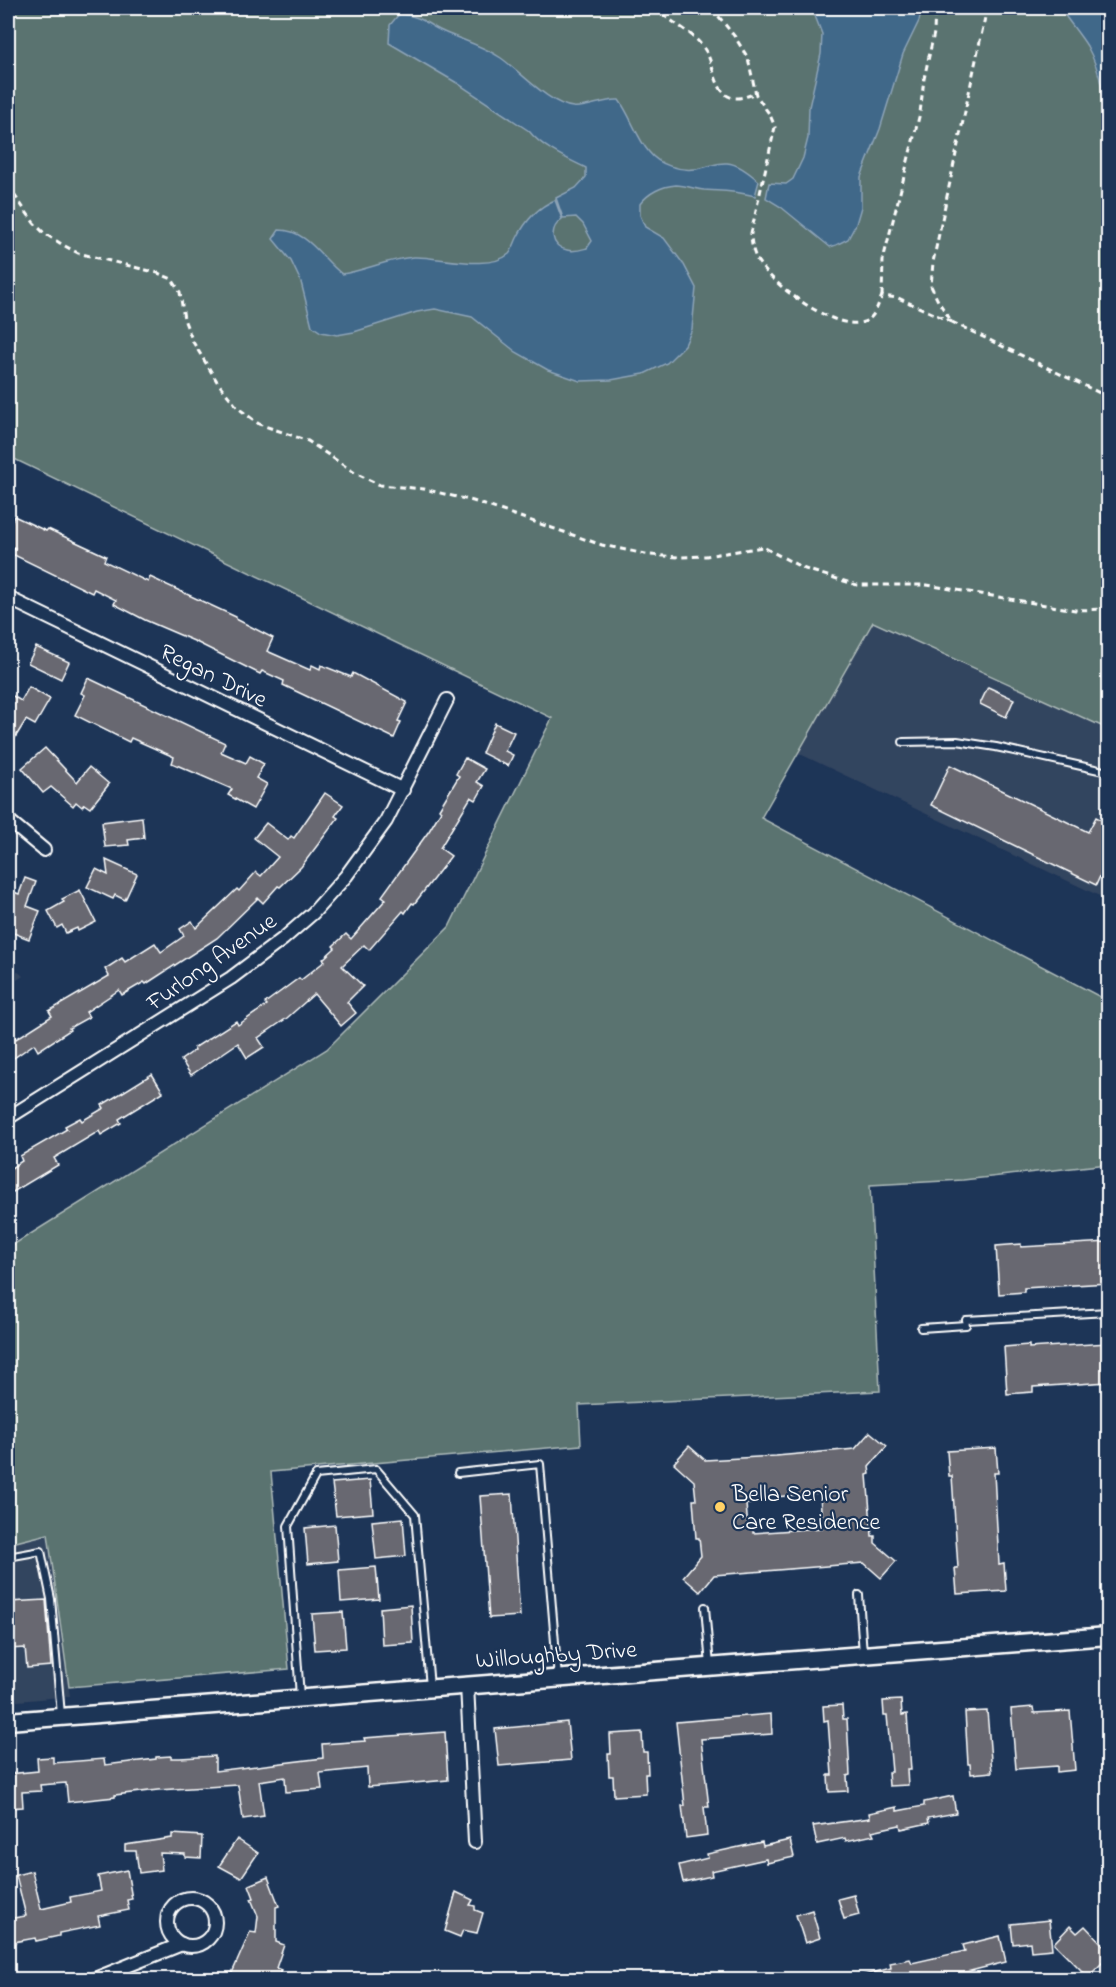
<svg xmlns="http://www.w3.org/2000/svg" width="1116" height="1987" font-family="'Indie Flower',sans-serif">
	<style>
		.built { fill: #33445f }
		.green { fill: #5a7370; stroke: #acb9b8; stroke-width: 1.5 }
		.water { fill: #416889; stroke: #8da4b8; stroke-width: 1.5 }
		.building { fill: #676871; stroke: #fff; stroke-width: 1.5; fill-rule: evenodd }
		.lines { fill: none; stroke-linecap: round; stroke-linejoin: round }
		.lane-casing { stroke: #fff; stroke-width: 10 }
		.street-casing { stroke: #fff; stroke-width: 16 }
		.secondary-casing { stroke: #fff; stroke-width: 21 }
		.path { stroke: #fff; stroke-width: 3; stroke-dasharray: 6 4.5; stroke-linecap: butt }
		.lane { stroke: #1d3557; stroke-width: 6 }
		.street { stroke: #1d3557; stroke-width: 12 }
		.secondary { stroke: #1d3557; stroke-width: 16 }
		.poi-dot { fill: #ffd166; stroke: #1d3557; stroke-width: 2 }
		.labels { text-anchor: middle; stroke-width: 4.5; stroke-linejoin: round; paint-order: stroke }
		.street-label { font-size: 24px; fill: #fff; stroke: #1d3557 }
		.poi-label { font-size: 24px; fill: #fff; stroke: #1d3557; text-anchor: start }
	</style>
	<rect width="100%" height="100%" fill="#1d3557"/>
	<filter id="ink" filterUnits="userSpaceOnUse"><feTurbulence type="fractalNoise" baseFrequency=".0167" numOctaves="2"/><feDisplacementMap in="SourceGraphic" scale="12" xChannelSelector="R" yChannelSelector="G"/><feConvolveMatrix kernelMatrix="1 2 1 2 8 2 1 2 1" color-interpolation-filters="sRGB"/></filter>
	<g filter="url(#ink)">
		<!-- built -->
		<g class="built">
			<polygon points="873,622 1108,729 1108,900 798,753"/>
			<polygon points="8,963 23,976 8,986"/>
			<polygon points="48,1533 70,1696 8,1702 8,1544"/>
		</g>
		<!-- green -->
		<polygon class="green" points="8,8 1108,8 1108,729 873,622 761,818 1108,1001 1108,1164 963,1180 870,1185 880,1391 579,1405 581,1445 271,1472 289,1669 69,1687 48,1534 8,1544 8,1248 327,1049 449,927 552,718 8,456"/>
		<!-- water -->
		<g class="water">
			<polygon points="812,8 922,8 919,21 903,54 880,129 861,177 861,207 856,224 848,239 836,245 830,247 781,207 766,198 769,183 786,184 793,179 803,158 808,138 809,107 821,54 822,34"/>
			<path d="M 1060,8 L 1108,8 L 1108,136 C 1106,105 1102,73 1087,46 C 1079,33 1068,21 1060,8 Z"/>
			<path d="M 399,14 C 424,16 426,25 446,33 C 465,41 483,46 501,58 C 521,72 549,104 573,107 C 586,109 603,99 619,100 C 631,116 636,137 649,152 C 659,165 680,171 695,169 C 706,168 716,162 727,163 C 739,164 750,174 759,181 L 755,196 C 738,191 722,191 704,190 C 695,189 685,185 676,185 C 662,186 648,193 640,204 L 640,215 L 645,227 L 664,238 L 684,265 L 696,288 L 692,329 L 685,345 L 667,363 L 644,374 L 611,380 L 580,381 L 548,370 L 516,352 L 472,317 L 435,309 L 417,312 L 354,332 L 337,335 L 321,332 L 312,326 L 301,282 L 291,261 L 273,239 L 279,230 C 308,230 321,258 342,274 C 366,270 389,259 414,257 C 438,256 488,272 509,254 C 512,251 515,242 517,238 C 525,222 538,207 555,200 L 562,219 C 549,229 550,246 567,250 C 574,252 580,250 587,248 L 592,241 L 583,224 L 576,217 L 563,218 L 556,198 L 576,188 L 586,177 L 586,168 C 568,159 541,147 529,131 L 457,83 L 389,43 L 390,25 Z"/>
		</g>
		<!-- building -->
		<g class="building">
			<polygon points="14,516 46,531 48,529 106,556 104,561 148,582 150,577 236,617 236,619 273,638 267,651 310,670 312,665 320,669 321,665 351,677 353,673 407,702 398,721 401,722 394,738 283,685 284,681 262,671 260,674 194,641 145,620 114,604 116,600 94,589 92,593 12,554 15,548 8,545 8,530"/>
			<polygon points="36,647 69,662 61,679 28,663"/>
			<polygon points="88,678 225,743 221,752 246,763 250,756 264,764 256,778 267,784 253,809 228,795 232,789 172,763 174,757 131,738 129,742 75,715 85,695 81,693"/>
			<polygon points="29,687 50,699 35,725 26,720 8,749 8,693 21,701"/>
			<polygon points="988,687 1014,699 1006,717 980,704"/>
			<polygon points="495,723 514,732 505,751 513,755 508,766 482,753"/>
			<polygon points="45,748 77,782 89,767 109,784 90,808 84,804 82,807 76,802 73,806 51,787 43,793 22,768"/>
			<polygon points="465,758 485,769 477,782 484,786 476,800 471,797 440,848 451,856 414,904 412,903 405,913 403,911 369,950 364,945 342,966 363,986 347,1002 356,1013 341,1026 314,994 287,1018 258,1038 264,1047 247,1058 238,1043 191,1075 181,1060 195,1050 194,1048 236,1021 238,1025 267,1005 265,1003 299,978 301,980 325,961 323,959 335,948 333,946 346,934 351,939 386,899 382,896 429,831 441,811 439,809 459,776 456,774"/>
			<polygon points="950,765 1088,832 1096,817 1108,823 1108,859 1096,885 931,805"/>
			<polygon points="325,793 343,805 335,816 338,818 301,867 280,887 278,886 263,903 258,898 217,938 146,984 144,982 122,995 119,990 86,1012 89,1017 69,1028 70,1030 38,1051 34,1044 8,1062 8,1027 16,1039 52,1016 49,1011 109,976 105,969 122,958 125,962 155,943 161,952 184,936 180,929 192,921 196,928 237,889 239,891 256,872 261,876 278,857 254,838 266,823 288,840 291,836 294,838"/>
			<polygon points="142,817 144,838 128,840 129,845 105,847 102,822"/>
			<polygon points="106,860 137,874 125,900 115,895 113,899 87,887 96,869 108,875"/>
			<polygon points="25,878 36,882 27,906 40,911 29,939 8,931 8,923 13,909 8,907 14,892 19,894"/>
			<polygon points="80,890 96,922 78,931 77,928 66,933 62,925 57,928 48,911 64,902 62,899"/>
			<polygon points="152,1074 163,1092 119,1119 121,1123 101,1135 99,1131 54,1158 58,1165 8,1195 8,1170 22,1161 20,1156 67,1129 65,1126 80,1118 82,1121 104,1108 102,1105"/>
			<polygon points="1108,1242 1108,1283 1024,1288 1024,1292 999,1294 996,1246 1021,1244 1021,1247"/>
			<polygon points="1108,1343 1108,1382 1033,1387 1033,1392 1007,1394 1004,1347 1029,1345 1029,1348"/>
			<path d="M 870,1432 L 887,1446 L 869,1467 L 870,1474 L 867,1475 L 872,1536 L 875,1536 L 875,1543 L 896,1561 L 881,1578 L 864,1563 L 765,1571 L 714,1575 L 700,1592 L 683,1577 L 701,1556 L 699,1538 L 696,1538 L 693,1500 L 696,1500 L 694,1481 L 674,1463 L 689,1446 L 705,1460 L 776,1456 L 855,1449 ZM 820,1493 L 822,1528 L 753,1533 L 753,1528 L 748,1529 L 746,1504 L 751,1504 L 751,1499 Z"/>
			<polygon points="996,1448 998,1473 994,1473 999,1564 1004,1563 1006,1591 957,1594 955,1568 958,1568 952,1476 949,1476 947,1451"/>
			<polygon points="370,1480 373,1513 336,1516 332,1483"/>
			<polygon points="512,1494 520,1616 489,1618 480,1496"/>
			<polygon points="403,1518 406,1556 376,1559 372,1521"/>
			<polygon points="335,1525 338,1561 308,1564 305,1528"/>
			<polygon points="376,1567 379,1599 341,1602 339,1570"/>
			<polygon points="46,1600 51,1666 27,1668 25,1648 8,1649 8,1602"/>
			<polygon points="411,1605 413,1643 382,1645 380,1608"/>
			<polygon points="343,1612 346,1648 315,1650 312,1614"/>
			<polygon points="901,1700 902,1715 907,1714 911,1770 907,1770 908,1785 889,1786 888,1772 892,1772 887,1715 884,1715 883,1701"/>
			<polygon points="842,1705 843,1719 847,1719 850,1775 847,1776 848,1791 829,1792 828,1775 832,1775 828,1720 824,1721 823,1706"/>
			<polygon points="1033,1707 1034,1713 1070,1711 1075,1770 1057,1772 1057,1766 1016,1769 1011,1709"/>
			<polygon points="987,1711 992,1772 971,1774 970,1764 968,1764 965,1712"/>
			<polygon points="771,1714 772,1734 701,1739 709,1807 704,1807 707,1835 686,1838 682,1806 685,1806 676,1722"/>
			<polygon points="567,1722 571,1760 499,1766 495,1729"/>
			<polygon points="445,1732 448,1780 368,1787 367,1768 320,1773 322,1789 286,1792 285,1777 259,1781 264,1816 243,1819 238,1785 158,1790 115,1795 115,1797 68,1802 66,1783 40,1785 41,1791 22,1792 23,1807 8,1808 8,1774 38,1771 37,1758 53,1757 53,1763 104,1759 105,1765 156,1759 156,1757 171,1756 171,1758 180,1758 215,1756 215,1771 323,1758 322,1744 365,1741 364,1738"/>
			<polygon points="642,1732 643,1752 647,1752 648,1774 645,1774 646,1794 614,1796 613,1776 609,1776 608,1754 611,1754 610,1734"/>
			<polygon points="953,1796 956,1813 928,1818 929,1823 901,1829 900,1825 872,1831 874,1835 846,1841 845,1838 817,1844 813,1826 870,1818 869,1813 897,1807 897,1811 924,1806 924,1802"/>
			<polygon points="172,1834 202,1836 201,1858 185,1857 185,1854 160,1853 162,1870 139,1873 136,1851 125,1851 125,1845 172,1838"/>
			<polygon points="237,1839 258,1853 241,1878 219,1866"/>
			<polygon points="790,1840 794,1857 767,1863 766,1859 711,1871 712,1876 683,1882 679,1865 708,1858 707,1854 762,1842 763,1846"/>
			<polygon points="127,1870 132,1899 127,1900 129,1910 98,1916 100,1925 59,1933 59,1936 36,1941 35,1938 8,1943 8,1919 26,1916 16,1875 32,1871 41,1909 71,1902 70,1897 101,1891 98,1876"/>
			<polygon points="268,1877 279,1906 276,1907 276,1942 284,1945 276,1968 281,1970 277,1980 229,1980 250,1932 256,1933 258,1916 251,1899 254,1898 249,1885"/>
			<polygon points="456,1892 473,1900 470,1905 475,1906 475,1910 483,1913 477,1933 463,1930 460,1937 445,1931"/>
			<polygon points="854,1895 859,1915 844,1919 838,1899"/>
			<polygon points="812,1910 820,1938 805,1943 796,1915"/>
			<polygon points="1049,1920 1052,1949 1031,1951 1030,1942 1013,1944 1011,1924"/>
			<polygon points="1070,1926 1077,1933 1085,1926 1108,1950 1103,1958 1105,1960 1088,1977 1054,1943"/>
			<polygon points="1000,1936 1006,1962 935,1980 864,1980 864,1975 891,1968 890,1963 910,1959 912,1963 965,1951 963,1945"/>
		</g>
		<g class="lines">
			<defs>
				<g id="lane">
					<polyline points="903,742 957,741 996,747 1108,772"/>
					<polyline points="966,1320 1108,1312"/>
					<polyline points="921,1328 966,1325"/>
					<polyline points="458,1473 540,1464 558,1678"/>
					<polyline points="8,1557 41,1551 51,1599 61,1715"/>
					<polyline points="859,1595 863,1654"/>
					<polyline points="705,1607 710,1666"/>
					<polyline points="300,1697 288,1526 316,1475 376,1469 415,1515 430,1687"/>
				</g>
				<g id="street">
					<polyline points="8,598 403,790"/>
					<polyline points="8,820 44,850"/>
					<polyline points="8,1118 231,978 283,939 313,913 346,876 386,821 447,700"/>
					<polyline points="467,1685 475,1842"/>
					<circle cx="191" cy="1922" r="24"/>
					<polyline points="92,1980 182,1944"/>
				</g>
				<polyline id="secondary" points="8,1721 1108,1636"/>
			</defs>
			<!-- lane casing -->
			<use href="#lane" class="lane-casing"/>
			<!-- street casing -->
			<use href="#street" class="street-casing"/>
			<!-- secondary casing -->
			<use href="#secondary" class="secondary-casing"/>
			<!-- path -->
			<g class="path">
				<path d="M 655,8 C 671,23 693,31 705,50 C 714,63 714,88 728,96 C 737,101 747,96 756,93"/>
				<path d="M 712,8 L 735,37 L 748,58 L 756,95 L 770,115 L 775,127 L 751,233 C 751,243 753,252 757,260 C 771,284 840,337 868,320 C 876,314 878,304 882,296 L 898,298 L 952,322"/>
				<polyline points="987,8 933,262 931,286 938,301 952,322 1108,397"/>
				<polyline points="8,186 34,223 44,233 63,245 78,253 158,273 172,279 180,292 184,319 193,342 218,383 238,408 259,424 308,441 355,473 380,485 424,489 473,501 602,545 650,555 679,557 706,556 763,547 805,569 857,585 927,585 1075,610 1108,609"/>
				<polyline points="882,296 883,260 920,113 924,79 934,33 935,8"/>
			</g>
			<!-- lane -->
			<use href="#lane" class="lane"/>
			<!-- street -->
			<use href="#street" class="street"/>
			<!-- secondary -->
			<use href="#secondary" class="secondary"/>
		</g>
	</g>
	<!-- markers -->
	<circle class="poi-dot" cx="720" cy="1507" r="6"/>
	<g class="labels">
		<!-- street labels -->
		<g class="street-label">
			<text transform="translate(214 675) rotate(26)" y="8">Regan Drive</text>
			<text transform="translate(211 961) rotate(-35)" y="8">Furlong Avenue</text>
			<text transform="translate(556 1654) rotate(-4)" y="8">Willoughby Drive</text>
		</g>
		<!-- poi labels -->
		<g class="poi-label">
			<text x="732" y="1501">Bella Senior<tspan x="732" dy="28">Care Residence</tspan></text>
		</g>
	</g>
	<!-- margin -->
	<rect width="1116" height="1987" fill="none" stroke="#1d3557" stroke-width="30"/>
	<rect x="15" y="15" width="1086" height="1957" fill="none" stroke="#fff" stroke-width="2" filter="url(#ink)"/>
</svg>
